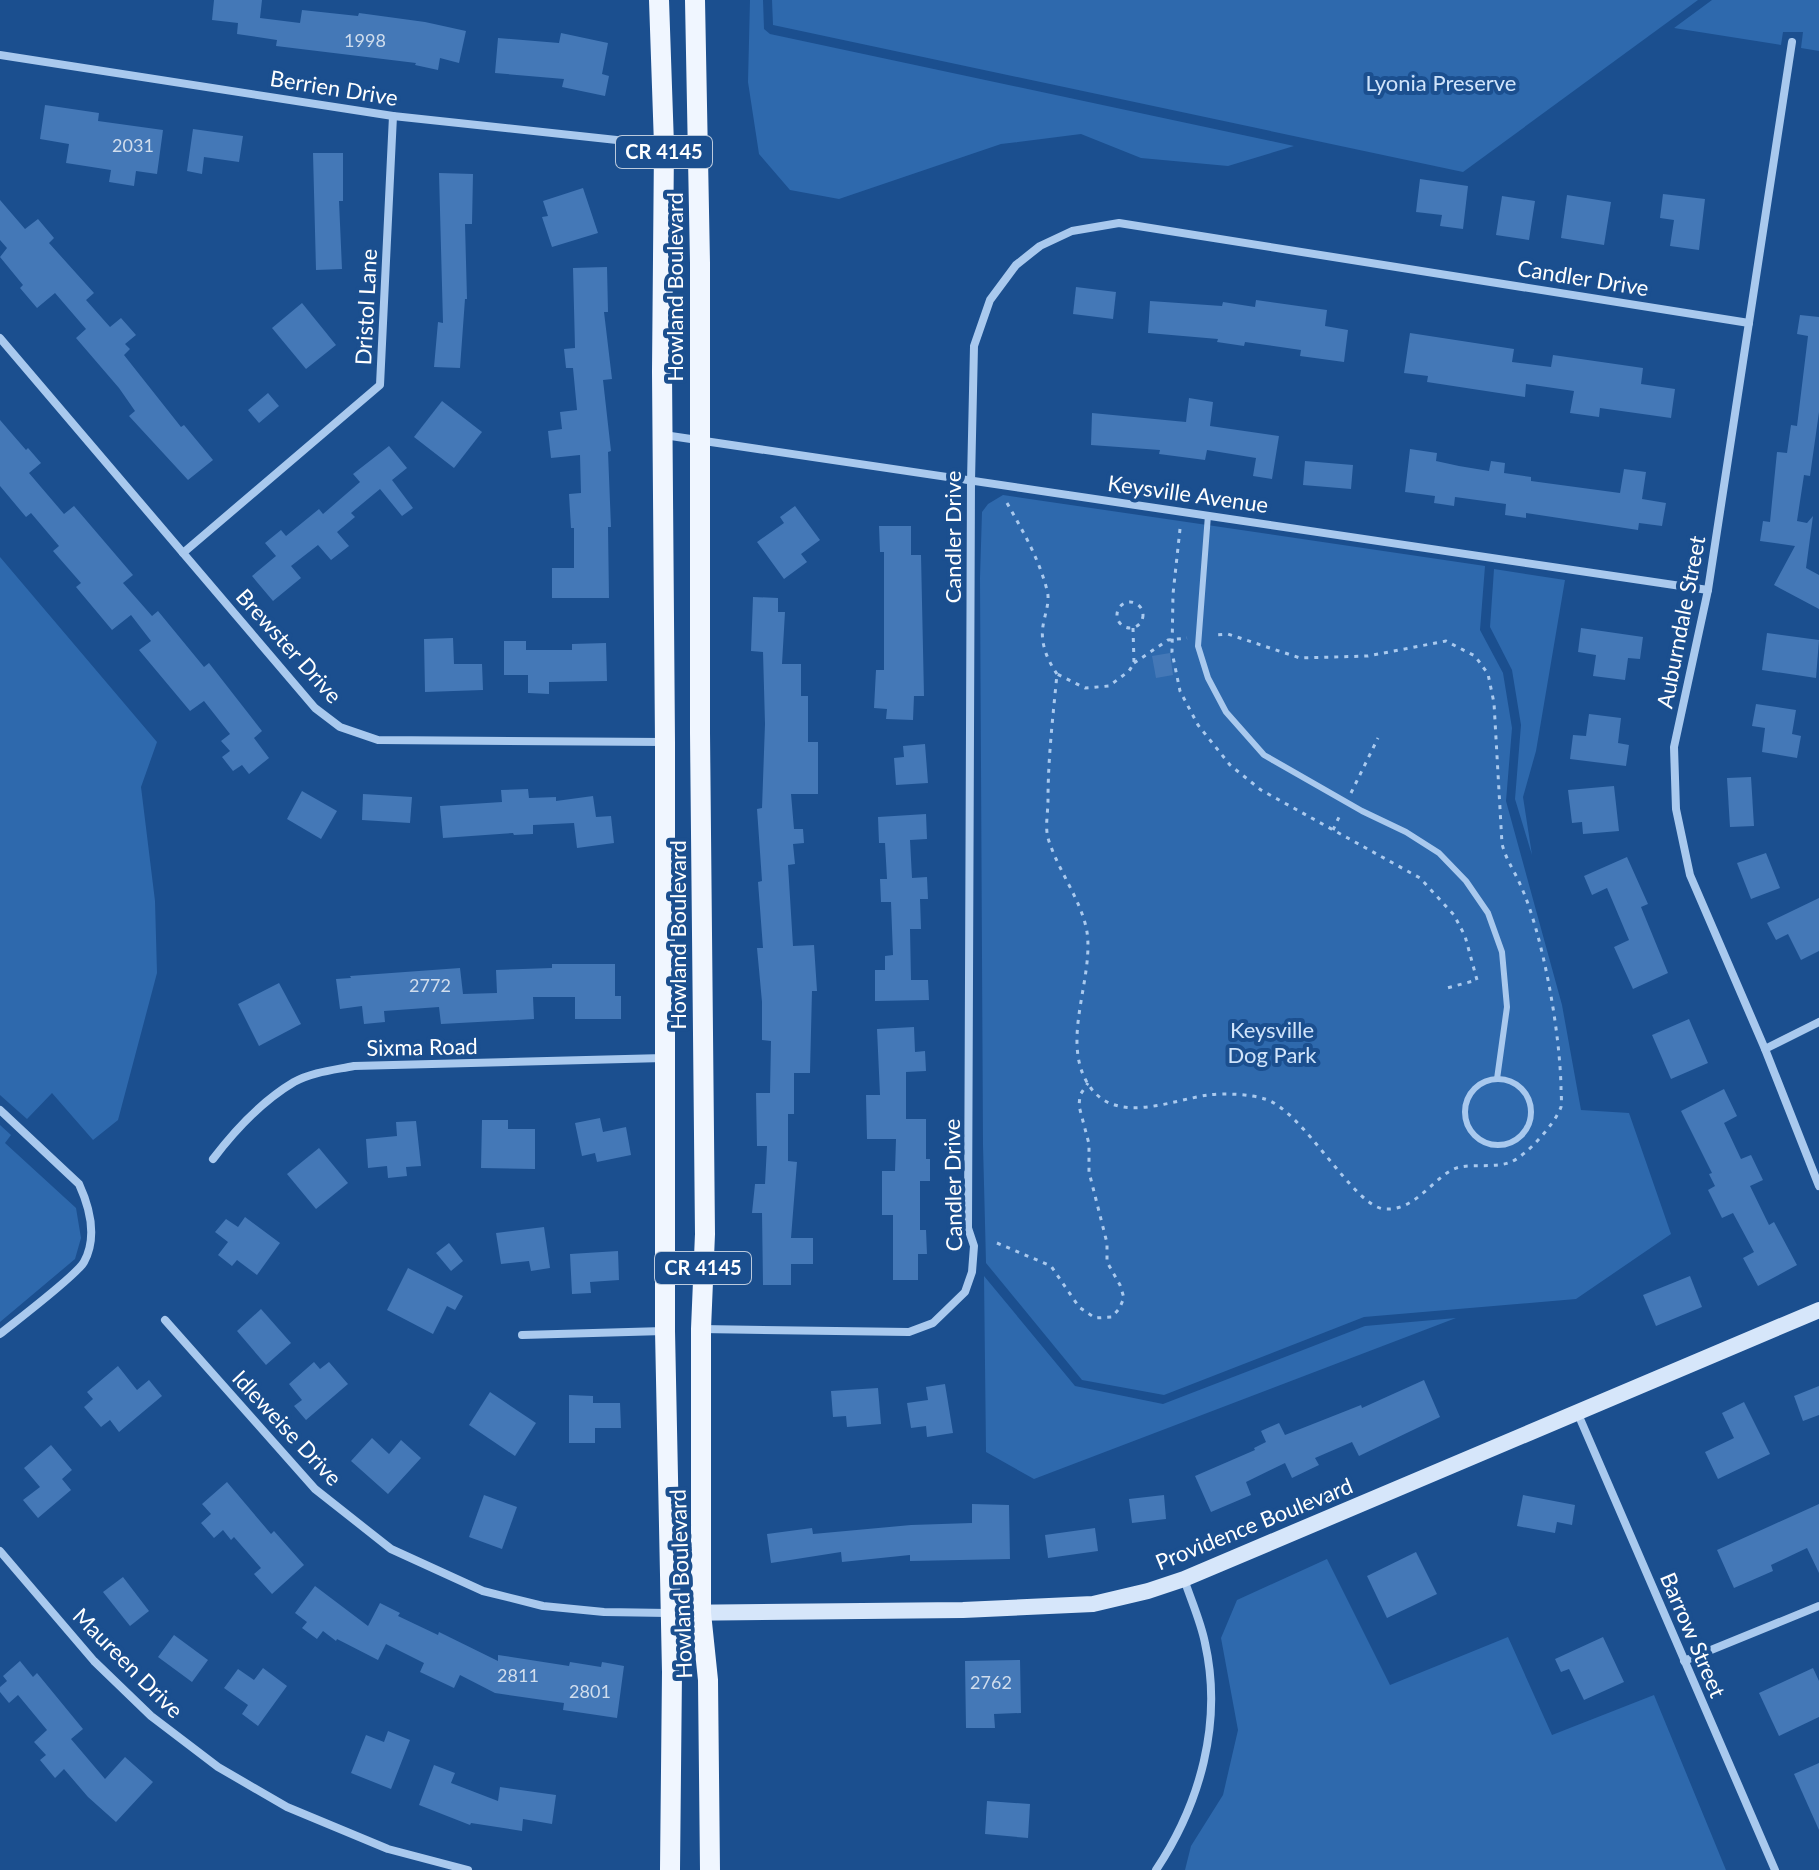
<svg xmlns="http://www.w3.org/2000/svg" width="1819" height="1870" font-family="Lato,sans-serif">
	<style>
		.green { fill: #2e69ad }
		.building { fill: #4478b7 }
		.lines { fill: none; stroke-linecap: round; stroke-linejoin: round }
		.path { stroke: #a9c9ee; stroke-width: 3; stroke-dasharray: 4 6; stroke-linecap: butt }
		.lane { stroke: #a9c9ee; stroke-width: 6 }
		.street { stroke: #a9c9ee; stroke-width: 8 }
		.secondary { stroke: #d6e6fa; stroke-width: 16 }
		.primary { stroke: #f0f6ff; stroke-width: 20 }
		.labels { text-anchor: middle; stroke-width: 8; stroke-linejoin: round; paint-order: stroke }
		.number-label { font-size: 18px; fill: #d0dded }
		.shield { fill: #1b4f8f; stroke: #bbcadd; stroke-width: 2 }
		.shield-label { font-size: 20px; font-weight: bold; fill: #fff }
		.park-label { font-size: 22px; fill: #cfe3fa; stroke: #1b4f8f }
		.street-label { font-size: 22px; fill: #fff; stroke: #1b4f8f }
	</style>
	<rect width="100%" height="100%" fill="#1b4f8f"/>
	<!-- green -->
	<g class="green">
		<polygon points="750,0 763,0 764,29 770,34 1294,146 1228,166 1141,158 1081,134 1001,144 839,199 790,190 759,154 748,82"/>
		<polygon points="772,0 1698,0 1463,172 773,25"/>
		<polygon points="1712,0 1819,0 1819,51 1801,48 1803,32 1783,32 1781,45 1674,28"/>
		<polygon points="1003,495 1485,566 1480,630 1503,673 1512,728 1506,801 1562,1005 1581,1110 1629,1113 1671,1234 1576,1299 1364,1317 1164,1395 1082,1380 986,1263 983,1145 980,578 982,512 988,504"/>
		<polygon points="0,557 157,742 141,787 155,901 157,973 118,1120 93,1140 52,1093 27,1119 0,1095"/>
		<polygon points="1494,569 1565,580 1536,751 1523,797 1532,855 1515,799 1521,725 1512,670 1490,627"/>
		<polygon points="0,1125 11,1135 5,1143 76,1208 81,1238 75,1259 0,1322"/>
		<polygon points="984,1276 1075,1386 1163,1404 1365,1326 1456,1318 1034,1479 986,1452"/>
		<polygon points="1327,1559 1390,1685 1508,1637 1552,1735 1654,1695 1726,1870 1185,1870 1191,1846 1223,1795 1238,1730 1221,1638 1237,1600"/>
	</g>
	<!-- building -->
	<g class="building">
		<polygon points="214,0 262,0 260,18 300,23 302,10 358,16 359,13 425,22 466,31 459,63 440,58 438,70 415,65 416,63 276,46 277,40 237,34 238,23 212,20"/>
		<polygon points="561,33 608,43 602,74 609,76 605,96 562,87 564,79 495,73 498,38 559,43"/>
		<polygon points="45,105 99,113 98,121 163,130 157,174 136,171 134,186 109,182 111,170 66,163 69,144 40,139"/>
		<polygon points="193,129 243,136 239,162 204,157 202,174 187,171"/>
		<polygon points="313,153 343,153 343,201 339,201 342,269 316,270"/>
		<polygon points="439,173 473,174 472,224 465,224 467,299 465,299 460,368 434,367 438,322 443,323"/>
		<polygon points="1420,179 1468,186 1463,229 1440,226 1442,215 1416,212"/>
		<polygon points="583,188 598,233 552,247 542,217 548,216 543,201"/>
		<polygon points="1663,194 1705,199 1699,250 1670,246 1674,220 1660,218"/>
		<polygon points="1567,195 1611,202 1604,245 1561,238"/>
		<polygon points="1502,196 1535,201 1529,240 1496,235"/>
		<polygon points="0,200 25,229 38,219 54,238 49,243 94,293 86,300 110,327 121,318 136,335 125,344 130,349 124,355 181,427 184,425 213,460 188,480 129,416 135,411 119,388 76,338 86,329 55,293 37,308 20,288 23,285 0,257 7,248 0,240"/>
		<polygon points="607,267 608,312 604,312 612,379 603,380 611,451 608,452 611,527 608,527 609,598 552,598 552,568 574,568 574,528 571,528 569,494 581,493 580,455 551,458 548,431 562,429 560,412 577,410 573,368 566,368 564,349 575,348 573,268"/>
		<polygon points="1076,287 1116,292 1113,319 1073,314"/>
		<polygon points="1256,300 1327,310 1325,326 1348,330 1344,362 1300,356 1301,350 1245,342 1244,346 1217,342 1218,339 1148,333 1150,301 1222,306 1223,302 1255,307"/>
		<polygon points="302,303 336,345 306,369 272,328"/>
		<polygon points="1800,315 1819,317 1819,412 1810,476 1804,475 1797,521 1807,523 1813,516 1806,568 1819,575 1819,609 1774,585 1795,546 1760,541 1763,521 1770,522 1777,452 1787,453 1791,425 1797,426 1808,336 1797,334"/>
		<polygon points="1410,333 1514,349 1512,362 1551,367 1553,355 1643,368 1641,384 1675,389 1671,418 1600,408 1599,417 1570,413 1574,391 1526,384 1525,397 1427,382 1428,376 1404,373"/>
		<polygon points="268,393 279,406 259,423 248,410"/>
		<polygon points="1189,398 1213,402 1210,426 1279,436 1272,479 1253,476 1256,458 1207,450 1205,460 1159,454 1160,450 1091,445 1092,413 1186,422"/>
		<polygon points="442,401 482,432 454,468 414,437"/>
		<polygon points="0,420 26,450 28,448 41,463 29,473 64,514 74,506 133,575 123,583 152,616 158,611 204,667 209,663 262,731 254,738 269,758 249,774 242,765 233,771 222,757 230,751 221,741 230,734 204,701 190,711 139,650 151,641 131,615 112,630 76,587 81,583 53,551 59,546 31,513 26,517 0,486"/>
		<polygon points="389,446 407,468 392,480 413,508 402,516 380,489 351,513 355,517 337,532 349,546 331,560 318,545 291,566 301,578 273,601 252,576 276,556 265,543 281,530 286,536 319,509 323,514 360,482 353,474"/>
		<polygon points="1410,449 1437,453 1436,461 1459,466 1489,471 1491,461 1505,463 1504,473 1531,477 1531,481 1620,493 1624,469 1646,472 1642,499 1666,503 1662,526 1639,523 1638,530 1526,513 1526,518 1505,515 1506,504 1455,497 1454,506 1434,503 1435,496 1405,492"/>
		<polygon points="1305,461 1353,465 1351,489 1303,485"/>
		<polygon points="795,506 820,540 801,554 807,562 784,579 757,542 784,523 780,517"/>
		<polygon points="879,526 911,526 911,555 921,555 924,696 914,696 913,720 886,719 887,709 874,708 876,670 884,670 884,552 880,552"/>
		<polygon points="753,597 778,598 778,612 785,612 782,664 801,664 801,696 808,696 808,742 818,742 818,794 791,794 794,829 803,829 804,843 793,844 795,864 788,865 793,946 814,945 817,991 812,991 810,1073 794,1073 794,1114 788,1114 788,1161 797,1162 791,1238 813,1238 813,1264 791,1264 791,1285 763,1285 762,1213 752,1213 755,1184 765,1184 767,1146 757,1146 756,1093 770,1093 771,1041 762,1040 762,1002 757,948 763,948 758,882 762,881 757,809 762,808 765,724 763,652 751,651"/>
		<polygon points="1581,628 1643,637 1640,659 1628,658 1625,680 1593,676 1596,655 1578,652"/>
		<polygon points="1767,633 1819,640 1816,678 1762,670"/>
		<polygon points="453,638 454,664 482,664 483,690 425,692 424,639"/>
		<polygon points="504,641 526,641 526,650 572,650 572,644 606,643 607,681 549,682 549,694 528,693 528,675 504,675"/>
		<polygon points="1170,653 1173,675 1156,678 1152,656"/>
		<polygon points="1756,704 1796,710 1792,734 1801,736 1797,758 1762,752 1765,728 1752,726"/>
		<polygon points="1589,714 1621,718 1618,743 1629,745 1626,766 1570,759 1573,735 1586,736"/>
		<polygon points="925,744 928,783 896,785 894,758 904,757 903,746"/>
		<polygon points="1751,777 1754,826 1730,827 1727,778"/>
		<polygon points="1614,786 1619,831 1583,834 1582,822 1572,823 1568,790"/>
		<polygon points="528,789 529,798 556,797 556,801 593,796 596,817 611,816 614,843 577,848 574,823 533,825 533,834 514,835 513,833 443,838 440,806 502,802 501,790"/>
		<polygon points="302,791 337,811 321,839 287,819"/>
		<polygon points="363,794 412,797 410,823 362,820"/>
		<polygon points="926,814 927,839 910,840 912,878 927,877 928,899 920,899 921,929 910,929 911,980 928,980 929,1000 875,1001 875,970 885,970 885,956 893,955 891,902 881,902 880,879 887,879 885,843 879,843 878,817"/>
		<polygon points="1766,853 1780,888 1751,899 1737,863"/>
		<polygon points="1627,857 1648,904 1641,907 1668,973 1633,989 1614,947 1629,940 1607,888 1592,895 1584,876"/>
		<polygon points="1819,898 1819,951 1801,960 1788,934 1776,940 1767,923"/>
		<polygon points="552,964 615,964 615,996 621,996 621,1019 575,1019 575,997 533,997 534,1019 441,1024 439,1007 384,1011 385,1022 364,1024 362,1006 340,1009 336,979 351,978 350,976 460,968 463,994 497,993 496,970 552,968"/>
		<polygon points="279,983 301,1024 259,1046 238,1004"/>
		<polygon points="1689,1019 1708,1063 1671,1079 1652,1035"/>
		<polygon points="914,1027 915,1052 925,1051 926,1071 906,1072 906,1119 926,1119 926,1159 930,1159 930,1181 920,1181 920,1230 926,1230 927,1254 918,1254 918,1280 893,1280 893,1215 882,1215 882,1171 895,1171 896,1139 867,1139 866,1095 880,1095 877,1029"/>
		<polygon points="1724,1089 1737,1116 1724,1123 1741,1159 1751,1155 1763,1180 1750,1186 1769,1225 1774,1222 1797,1265 1758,1286 1743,1258 1754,1252 1733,1213 1722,1218 1708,1190 1715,1186 1709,1174 1712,1173 1681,1111"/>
		<polygon points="600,1118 603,1132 626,1127 631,1155 597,1162 595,1153 582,1156 575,1123"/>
		<polygon points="482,1120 508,1120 508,1129 535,1129 535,1169 481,1168"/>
		<polygon points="416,1121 421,1166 406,1167 407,1176 388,1178 387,1166 368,1168 366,1139 397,1136 396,1122"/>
		<polygon points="319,1148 348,1183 316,1209 287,1174"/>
		<polygon points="245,1217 280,1243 257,1275 237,1260 232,1266 218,1255 228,1242 215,1232 226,1219 238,1227"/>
		<polygon points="544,1227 550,1268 531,1271 529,1261 501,1264 496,1233"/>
		<polygon points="449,1243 463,1261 451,1271 436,1253"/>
		<polygon points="618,1251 619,1280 590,1282 591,1293 572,1294 570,1254"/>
		<polygon points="408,1268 463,1296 455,1310 447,1306 433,1334 387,1310"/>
		<polygon points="1690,1276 1702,1307 1656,1326 1643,1295"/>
		<polygon points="261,1309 291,1343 266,1365 237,1331"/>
		<polygon points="314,1362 320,1369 329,1362 348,1384 306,1420 294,1406 302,1400 289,1384"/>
		<polygon points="118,1366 137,1390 149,1380 162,1396 119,1432 110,1420 101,1427 84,1407 93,1399 87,1392"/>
		<polygon points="1424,1380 1440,1417 1359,1456 1352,1442 1315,1458 1319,1465 1292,1478 1285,1463 1246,1482 1251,1495 1211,1512 1195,1476 1255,1450 1254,1448 1266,1442 1261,1431 1279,1423 1285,1435 1361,1405 1362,1408"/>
		<polygon points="945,1384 953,1433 927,1437 926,1426 911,1428 907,1403 928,1400 926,1387"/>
		<polygon points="1819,1386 1819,1415 1803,1421 1794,1396"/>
		<polygon points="878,1388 881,1424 847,1427 846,1416 833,1417 831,1391"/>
		<polygon points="490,1392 536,1423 515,1456 469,1425"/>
		<polygon points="569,1395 593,1396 593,1403 620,1403 621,1428 595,1428 595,1443 569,1443"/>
		<polygon points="1744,1402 1770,1454 1718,1479 1705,1452 1734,1438 1722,1413"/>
		<polygon points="372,1438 389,1454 401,1440 421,1458 388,1494 351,1461"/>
		<polygon points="51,1445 72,1470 62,1479 71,1490 38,1518 23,1500 40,1487 24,1468"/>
		<polygon points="227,1482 271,1534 274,1531 304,1565 272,1594 254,1574 261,1568 234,1537 231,1540 223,1530 214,1538 201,1523 211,1514 202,1504"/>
		<polygon points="484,1495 517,1507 502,1549 469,1537"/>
		<polygon points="1164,1495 1166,1519 1132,1523 1129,1499"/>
		<polygon points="1523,1495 1575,1505 1572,1525 1557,1522 1555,1533 1517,1526"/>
		<polygon points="972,1504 1009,1505 1010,1559 910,1561 910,1555 842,1562 841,1552 771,1563 767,1534 812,1528 813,1534 911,1525 972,1523"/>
		<polygon points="1819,1504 1819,1573 1807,1548 1771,1565 1773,1571 1734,1588 1717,1550"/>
		<polygon points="1095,1528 1098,1551 1048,1558 1045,1535"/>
		<polygon points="1416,1552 1437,1594 1387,1618 1367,1576"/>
		<polygon points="123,1577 149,1611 130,1626 103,1592"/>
		<polygon points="315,1586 368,1626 380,1603 400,1613 398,1616 438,1635 439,1632 498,1661 498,1655 569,1666 570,1662 601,1667 602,1662 624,1666 617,1718 563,1710 564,1703 495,1693 460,1675 454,1688 420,1672 424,1663 386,1644 378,1660 337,1639 336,1641 323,1631 317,1639 302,1628 307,1622 295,1613"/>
		<polygon points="174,1635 208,1660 192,1682 158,1657"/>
		<polygon points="1603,1637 1624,1682 1584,1700 1569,1669 1561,1672 1555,1659"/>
		<polygon points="1020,1660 1021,1713 994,1714 995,1728 966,1728 965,1661"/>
		<polygon points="20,1661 33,1677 37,1673 83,1729 71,1739 105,1779 125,1757 153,1782 116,1822 88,1797 64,1769 55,1778 40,1760 46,1755 34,1742 47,1730 18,1695 9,1703 0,1692 0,1687 7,1681 3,1676"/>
		<polygon points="263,1668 287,1686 258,1726 242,1714 248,1705 224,1688 238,1669 254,1680"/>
		<polygon points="1813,1668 1819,1681 1819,1717 1779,1736 1759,1693"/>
		<polygon points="388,1731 410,1740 391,1789 351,1773 366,1735 384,1742"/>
		<polygon points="1819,1763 1819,1830 1794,1774"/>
		<polygon points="434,1765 455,1773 451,1783 498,1801 500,1787 556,1795 552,1824 523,1819 522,1831 471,1823 470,1825 419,1805"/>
		<polygon points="987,1801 1030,1804 1028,1838 985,1834"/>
	</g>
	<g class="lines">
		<!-- path -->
		<g class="path">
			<path d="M 1007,503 C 1023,531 1039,559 1047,590 C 1050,601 1046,610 1044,621 C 1039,640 1046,658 1057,674"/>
			<polyline points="1180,529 1173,594 1172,652 1180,691 1198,725 1230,765 1261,790 1420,878 1454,915 1465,936 1477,980 1447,988"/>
			<circle cx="1130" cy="615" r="13"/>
			<path d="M 1133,628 L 1134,663 L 1129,671 L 1109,686 L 1085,688 L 1057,674 C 1053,716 1048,758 1048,800 C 1048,812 1045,827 1048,838 C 1057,869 1082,901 1087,932 C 1094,980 1059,1043 1090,1087 C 1117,1125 1172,1100 1208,1095 C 1225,1093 1249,1094 1265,1099 C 1304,1111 1354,1208 1385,1209 C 1418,1211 1436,1172 1460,1167 C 1476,1164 1496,1168 1511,1162 C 1527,1155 1555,1124 1561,1107 C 1562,1101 1561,1093 1561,1088 C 1560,1032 1543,934 1520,884 C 1513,868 1507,862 1502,844 L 1494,703 L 1488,674 L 1475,656 L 1446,641 L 1368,656 L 1300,658 L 1228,634 L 1213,635"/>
			<polyline points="1134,663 1168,640 1187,638"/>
			<polyline points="1351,793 1378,738"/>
			<polyline points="1333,830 1340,815"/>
			<polyline points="997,1243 1051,1266 1079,1307 1095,1318 1112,1317 1119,1309 1124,1298 1120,1285 1107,1262 1107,1243 1089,1172 1089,1144 1079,1106 1080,1095 1088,1083"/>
		</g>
		<!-- lane -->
		<g class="lane">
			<polyline points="1208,515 1198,646 1208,678 1226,712 1264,755 1362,811 1406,832 1439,853 1466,881 1488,913 1502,952 1507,1007 1497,1079"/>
			<circle cx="1498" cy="1112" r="33"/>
		</g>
		<!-- street -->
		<g class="street">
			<polyline points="1792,42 1708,590 1674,747 1676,809 1690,875 1765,1049 1819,1186"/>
			<polyline points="0,55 393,116 663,145"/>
			<polyline points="0,338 315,708 340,727 378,740 665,742"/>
			<polyline points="664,435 1708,590"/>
			<polyline points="183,553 380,385 393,116"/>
			<polyline points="1765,1049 1819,1022"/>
			<path d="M 0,1110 L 79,1184 C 90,1208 97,1238 84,1262 C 77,1275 16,1321 0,1334"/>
			<path d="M 213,1159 C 235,1130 262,1101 294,1082 C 312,1072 334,1070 354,1066 L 664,1058"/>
			<polyline points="165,1320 315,1489 391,1549 483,1591 543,1606 604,1612 668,1613"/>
			<polyline points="701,1329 909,1332 933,1323 965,1292 972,1272 974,1246 968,1228 971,481 974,346 990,300 1016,265 1040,246 1072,231 1119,223 1749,323"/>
			<polyline points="522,1335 664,1331"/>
			<polyline points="1578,1414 1775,1870"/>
			<polyline points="0,1551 94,1661 151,1716 218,1767 287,1807 388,1849 468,1870"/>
			<polyline points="1684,1661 1819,1606"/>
			<path d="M 1156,1870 C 1200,1804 1223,1723 1205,1643 C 1201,1622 1191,1600 1184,1579"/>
		</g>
		<!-- secondary -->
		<polyline class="secondary" points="669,1613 963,1610 1093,1604 1148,1591 1184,1579 1819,1310"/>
		<!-- primary -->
		<g class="primary">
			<polyline points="659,0 664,145 662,372 665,742 665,1331 672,1672 670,1870"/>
			<polyline points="695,0 700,263 700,733 705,1234 701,1329 701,1613 708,1680 710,1870"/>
		</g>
	</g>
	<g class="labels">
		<!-- number labels -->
		<g class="number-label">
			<text x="365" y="47">1998</text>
			<text x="133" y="152">2031</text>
			<text x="430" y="992">2772</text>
			<text x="518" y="1682">2811</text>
			<text x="991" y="1689">2762</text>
			<text x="590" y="1698">2801</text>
		</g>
		<!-- shield labels -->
		<g class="shield">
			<rect x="616" y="136" width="96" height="32" rx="6"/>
			<rect x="655" y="1252" width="96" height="32" rx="6"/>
		</g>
		<g class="shield-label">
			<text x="664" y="159">CR 4145</text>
			<text x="703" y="1275">CR 4145</text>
		</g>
		<!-- park labels -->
		<g class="park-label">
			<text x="1441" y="91">Lyonia Preserve</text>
			<text x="1272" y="1038">Keysville<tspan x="1272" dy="25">Dog Park</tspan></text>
		</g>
		<!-- street labels -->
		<g class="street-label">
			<text transform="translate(334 88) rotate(9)" y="8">Berrien Drive</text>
			<text transform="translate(1583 278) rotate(9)" y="8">Candler Drive</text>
			<text transform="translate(675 287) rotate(-90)" y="8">Howland Boulevard</text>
			<text transform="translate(366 307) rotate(-87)" y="8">Dristol Lane</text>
			<text transform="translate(1188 494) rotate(8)" y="8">Keysville Avenue</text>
			<text transform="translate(953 537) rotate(-90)" y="8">Candler Drive</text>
			<text transform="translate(1681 622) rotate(-79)" y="8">Auburndale Street</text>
			<text transform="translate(289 646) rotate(48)" y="8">Brewster Drive</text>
			<text transform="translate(678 935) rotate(-90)" y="8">Howland Boulevard</text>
			<text transform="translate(422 1047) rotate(-1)" y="8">Sixma Road</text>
			<text transform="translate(953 1185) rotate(-91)" y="8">Candler Drive</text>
			<text transform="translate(287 1428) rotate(47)" y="8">Idleweise Drive</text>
			<text transform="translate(1254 1524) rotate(-22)" y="8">Providence Boulevard</text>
			<text transform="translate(681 1584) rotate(-92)" y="8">Howland Boulevard</text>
			<text transform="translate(1693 1635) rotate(67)" y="8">Barrow Street</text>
			<text transform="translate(128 1663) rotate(45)" y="8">Maureen Drive</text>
		</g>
	</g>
</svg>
